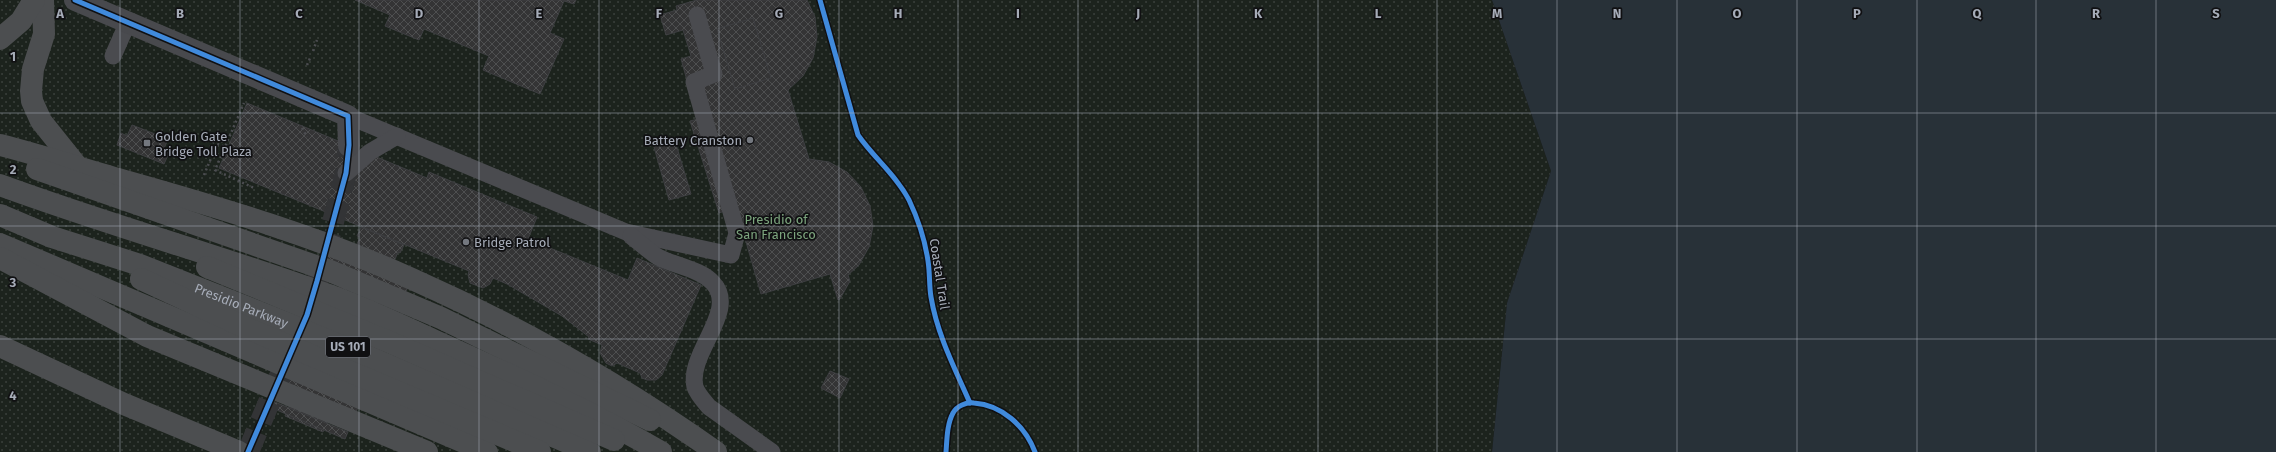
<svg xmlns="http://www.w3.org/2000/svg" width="2276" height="452" font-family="'Fira Sans',sans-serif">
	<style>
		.park { fill: url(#park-dots) }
		.water { fill: #283138 }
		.building { fill: url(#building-cross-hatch); stroke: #3e3f42 }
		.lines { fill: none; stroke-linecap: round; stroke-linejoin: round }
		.secondary-tunnel { stroke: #333436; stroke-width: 22; stroke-dasharray: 22 11; stroke-linecap: butt }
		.path { stroke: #4c4d51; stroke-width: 2.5; stroke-dasharray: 2 3; stroke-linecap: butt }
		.service { stroke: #4a4b4f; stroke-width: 17 }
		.secondary { stroke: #48494d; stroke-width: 22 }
		.motorway { stroke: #4c4e50; stroke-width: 22 }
		.cycleway-casing { stroke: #101012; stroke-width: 8 }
		.cycleway { stroke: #408adc; stroke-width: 5 }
		.grid { fill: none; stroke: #a6acb8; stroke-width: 1; stroke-opacity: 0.55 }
		.poi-dot { fill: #74787f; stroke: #101012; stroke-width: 1.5 }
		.labels { text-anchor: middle; stroke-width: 3.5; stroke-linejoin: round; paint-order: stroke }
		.shield { fill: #101012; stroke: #797d86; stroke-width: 1 }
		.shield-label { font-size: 12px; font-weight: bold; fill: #a6acb8 }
		.poi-label { font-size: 13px; fill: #a6acb8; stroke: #101012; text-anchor: start }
		.park-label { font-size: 13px; fill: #7ca47d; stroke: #101012 }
		.street-label { font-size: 13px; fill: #a6acb8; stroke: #101012 }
		.grid-label { font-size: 13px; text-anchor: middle; font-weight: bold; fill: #a6acb8; stroke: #101012; stroke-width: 3.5; stroke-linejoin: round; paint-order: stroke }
	</style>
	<defs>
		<pattern id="park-dots" width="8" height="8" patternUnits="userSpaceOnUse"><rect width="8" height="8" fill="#1c231d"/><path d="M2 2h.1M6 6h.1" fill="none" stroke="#3a403c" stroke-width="1.8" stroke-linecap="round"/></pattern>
		<pattern id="building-cross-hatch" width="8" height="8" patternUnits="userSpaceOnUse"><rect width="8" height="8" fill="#343435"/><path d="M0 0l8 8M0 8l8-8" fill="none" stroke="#4e4f50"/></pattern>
	</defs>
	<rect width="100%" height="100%" fill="#161616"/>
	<!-- park -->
	<polygon class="park" points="0,0 1492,0 1551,171 1507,303 1492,452 0,452"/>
	<!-- water -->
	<polygon class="water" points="1492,0 2276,0 2276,452 1492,452 1507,303 1551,171"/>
	<!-- building -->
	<g class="building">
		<polygon points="355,0 576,0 574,4 564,1 550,33 564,39 540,94 483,70 489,56 424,29 419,40 385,26 390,15"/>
		<polygon points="697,0 807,0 815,17 817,37 813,58 803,76 788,90 809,159 829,162 847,172 861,187 870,206 873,226 869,247 859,265 848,275 850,281 840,299 838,300 830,274 761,294 736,207 719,213 690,121 698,119 681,59 691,56 683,30 666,35 660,15 677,10 676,6"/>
		<polygon points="753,18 771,78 735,89 717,29"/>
		<polygon points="247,103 427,178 429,172 537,217 528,239 628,280 637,258 701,285 662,375 656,380 647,380 642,378 640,373 617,363 612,366 606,363 600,353 602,345 588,339 589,337 562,316 507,284 493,278 490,284 483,288 470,283 468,275 469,271 219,168"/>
		<polygon points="132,125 168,139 163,151 169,153 164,164 117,145 121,133 127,136"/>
		<polygon points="675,141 691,194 669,200 654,147"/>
		<polygon points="361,227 404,245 400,253 398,252 323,432 285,416 360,237 357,236"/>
		<polygon points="328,254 408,287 405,293 325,261"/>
		<polygon points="830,371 849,379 840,398 821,388"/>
		<polygon points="286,375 359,405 356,412 283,382"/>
		<polygon points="275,402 348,432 345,439 272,408"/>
	</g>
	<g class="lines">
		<!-- secondary-tunnel -->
		<g class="secondary-tunnel">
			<polyline points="316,286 346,173 349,146"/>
			<polyline points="248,452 292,348"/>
		</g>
		<!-- path -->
		<g class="path">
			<path d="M 820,0 L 858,135 C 874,158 896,175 909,200 C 918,219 925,240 928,261 C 930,273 929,285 931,297 C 937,334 955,369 970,403"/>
			<polyline points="313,51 317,40"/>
			<polyline points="307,65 311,56"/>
			<polyline points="302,128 307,137"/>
			<polyline points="208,140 225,147 244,103"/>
			<polyline points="225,147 215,170 254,188"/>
			<polyline points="204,175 217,144"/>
		</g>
		<!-- service -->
		<g class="service">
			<polyline points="113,56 128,22"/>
			<polyline points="348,116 626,232 731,255 737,233 694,82 714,74 697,15"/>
			<polyline points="346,173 370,152 397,136"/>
			<path d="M 631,236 C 640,243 649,251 658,257 C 675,266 701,269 713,283 C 739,311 687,353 695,387 C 698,395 704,401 709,407 L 772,452"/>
		</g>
		<!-- secondary -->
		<polyline class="secondary" points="75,0 348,116 349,146"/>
		<!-- motorway -->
		<g class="motorway">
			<polyline points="43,0 44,34 33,69 31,91 32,101 41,121 77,166"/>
			<polyline points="0,39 21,21 34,0"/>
			<path d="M 0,145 C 43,156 86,170 129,182 C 225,209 321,238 412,279 C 518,326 621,385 716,452"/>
			<polyline points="37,169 330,271 441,318 650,420"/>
			<path d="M 0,185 C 106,224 214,254 320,292 C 359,305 396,323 433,340 C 510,375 587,409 661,452"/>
			<path id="s1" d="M 0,215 L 52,237 L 140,265 L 337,343 L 590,452"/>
			<polyline points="0,244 487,452"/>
			<polyline points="0,258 147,336 427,452"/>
			<polyline points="207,267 387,341 614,440"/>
			<polyline points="141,279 242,326 540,452"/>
			<polyline points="0,346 124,404 239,452"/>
		</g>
		<defs>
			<g id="cycleway">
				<polyline points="75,0 348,116 349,145 346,173 317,281 307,315 248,452"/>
				<path d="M 820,0 L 858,135 C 874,158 896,175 909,200 C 918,219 925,240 928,261 C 930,273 929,285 931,297 C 937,334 955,369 970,403"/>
				<path d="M 946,452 C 947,439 947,424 953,413 C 957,406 966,402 974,403 C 1002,405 1025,426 1035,452"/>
			</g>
		</defs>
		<!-- cycleway casing -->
		<use href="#cycleway" class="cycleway-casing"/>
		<!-- cycleway -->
		<use href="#cycleway" class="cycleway"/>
	</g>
	<!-- grid -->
	<path class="grid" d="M 120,0 L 120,452M 240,0 L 240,452M 359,0 L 359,452M 479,0 L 479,452M 599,0 L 599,452M 719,0 L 719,452M 839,0 L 839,452M 958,0 L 958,452M 1078,0 L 1078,452M 1198,0 L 1198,452M 1318,0 L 1318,452M 1437,0 L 1437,452M 1557,0 L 1557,452M 1677,0 L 1677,452M 1797,0 L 1797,452M 1917,0 L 1917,452M 2036,0 L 2036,452M 2156,0 L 2156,452M 0,113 L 2276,113M 0,226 L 2276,226M 0,339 L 2276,339"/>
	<!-- markers -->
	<g class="poi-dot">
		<circle cx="750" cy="140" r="4"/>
		<rect x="143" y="139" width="8" height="8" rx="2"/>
		<circle cx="466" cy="242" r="4"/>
	</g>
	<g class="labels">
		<!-- shield labels -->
		<rect class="shield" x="326" y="337" width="44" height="20" rx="3"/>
		<g class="shield-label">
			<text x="348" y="351">US 101</text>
		</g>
		<!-- poi labels -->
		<g class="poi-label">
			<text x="155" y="141">Golden Gate<tspan x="155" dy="15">Bridge Toll Plaza</tspan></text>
			<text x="742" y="145" text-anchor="end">Battery Cranston</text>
			<text x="474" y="247">Bridge Patrol</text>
		</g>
		<!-- park labels -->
		<g class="park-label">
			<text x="776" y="224">Presidio of<tspan x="776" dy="15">San Francisco</tspan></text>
		</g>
		<!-- street labels -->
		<g class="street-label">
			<text transform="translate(940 274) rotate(81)" y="5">Coastal Trail</text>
			<text dy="5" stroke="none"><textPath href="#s1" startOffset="258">Presidio Parkway</textPath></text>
		</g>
	</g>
	<g class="grid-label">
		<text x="60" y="18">A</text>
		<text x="180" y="18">B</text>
		<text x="299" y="18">C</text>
		<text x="419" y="18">D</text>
		<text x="539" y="18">E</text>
		<text x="659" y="18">F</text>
		<text x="779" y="18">G</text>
		<text x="898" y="18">H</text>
		<text x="1018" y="18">I</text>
		<text x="1138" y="18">J</text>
		<text x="1258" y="18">K</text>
		<text x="1378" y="18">L</text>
		<text x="1497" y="18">M</text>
		<text x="1617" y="18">N</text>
		<text x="1737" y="18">O</text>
		<text x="1857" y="18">P</text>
		<text x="1977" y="18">Q</text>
		<text x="2096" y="18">R</text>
		<text x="2216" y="18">S</text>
		<text x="13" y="61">1</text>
		<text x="13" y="174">2</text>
		<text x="13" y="287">3</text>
		<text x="13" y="400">4</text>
	</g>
</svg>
